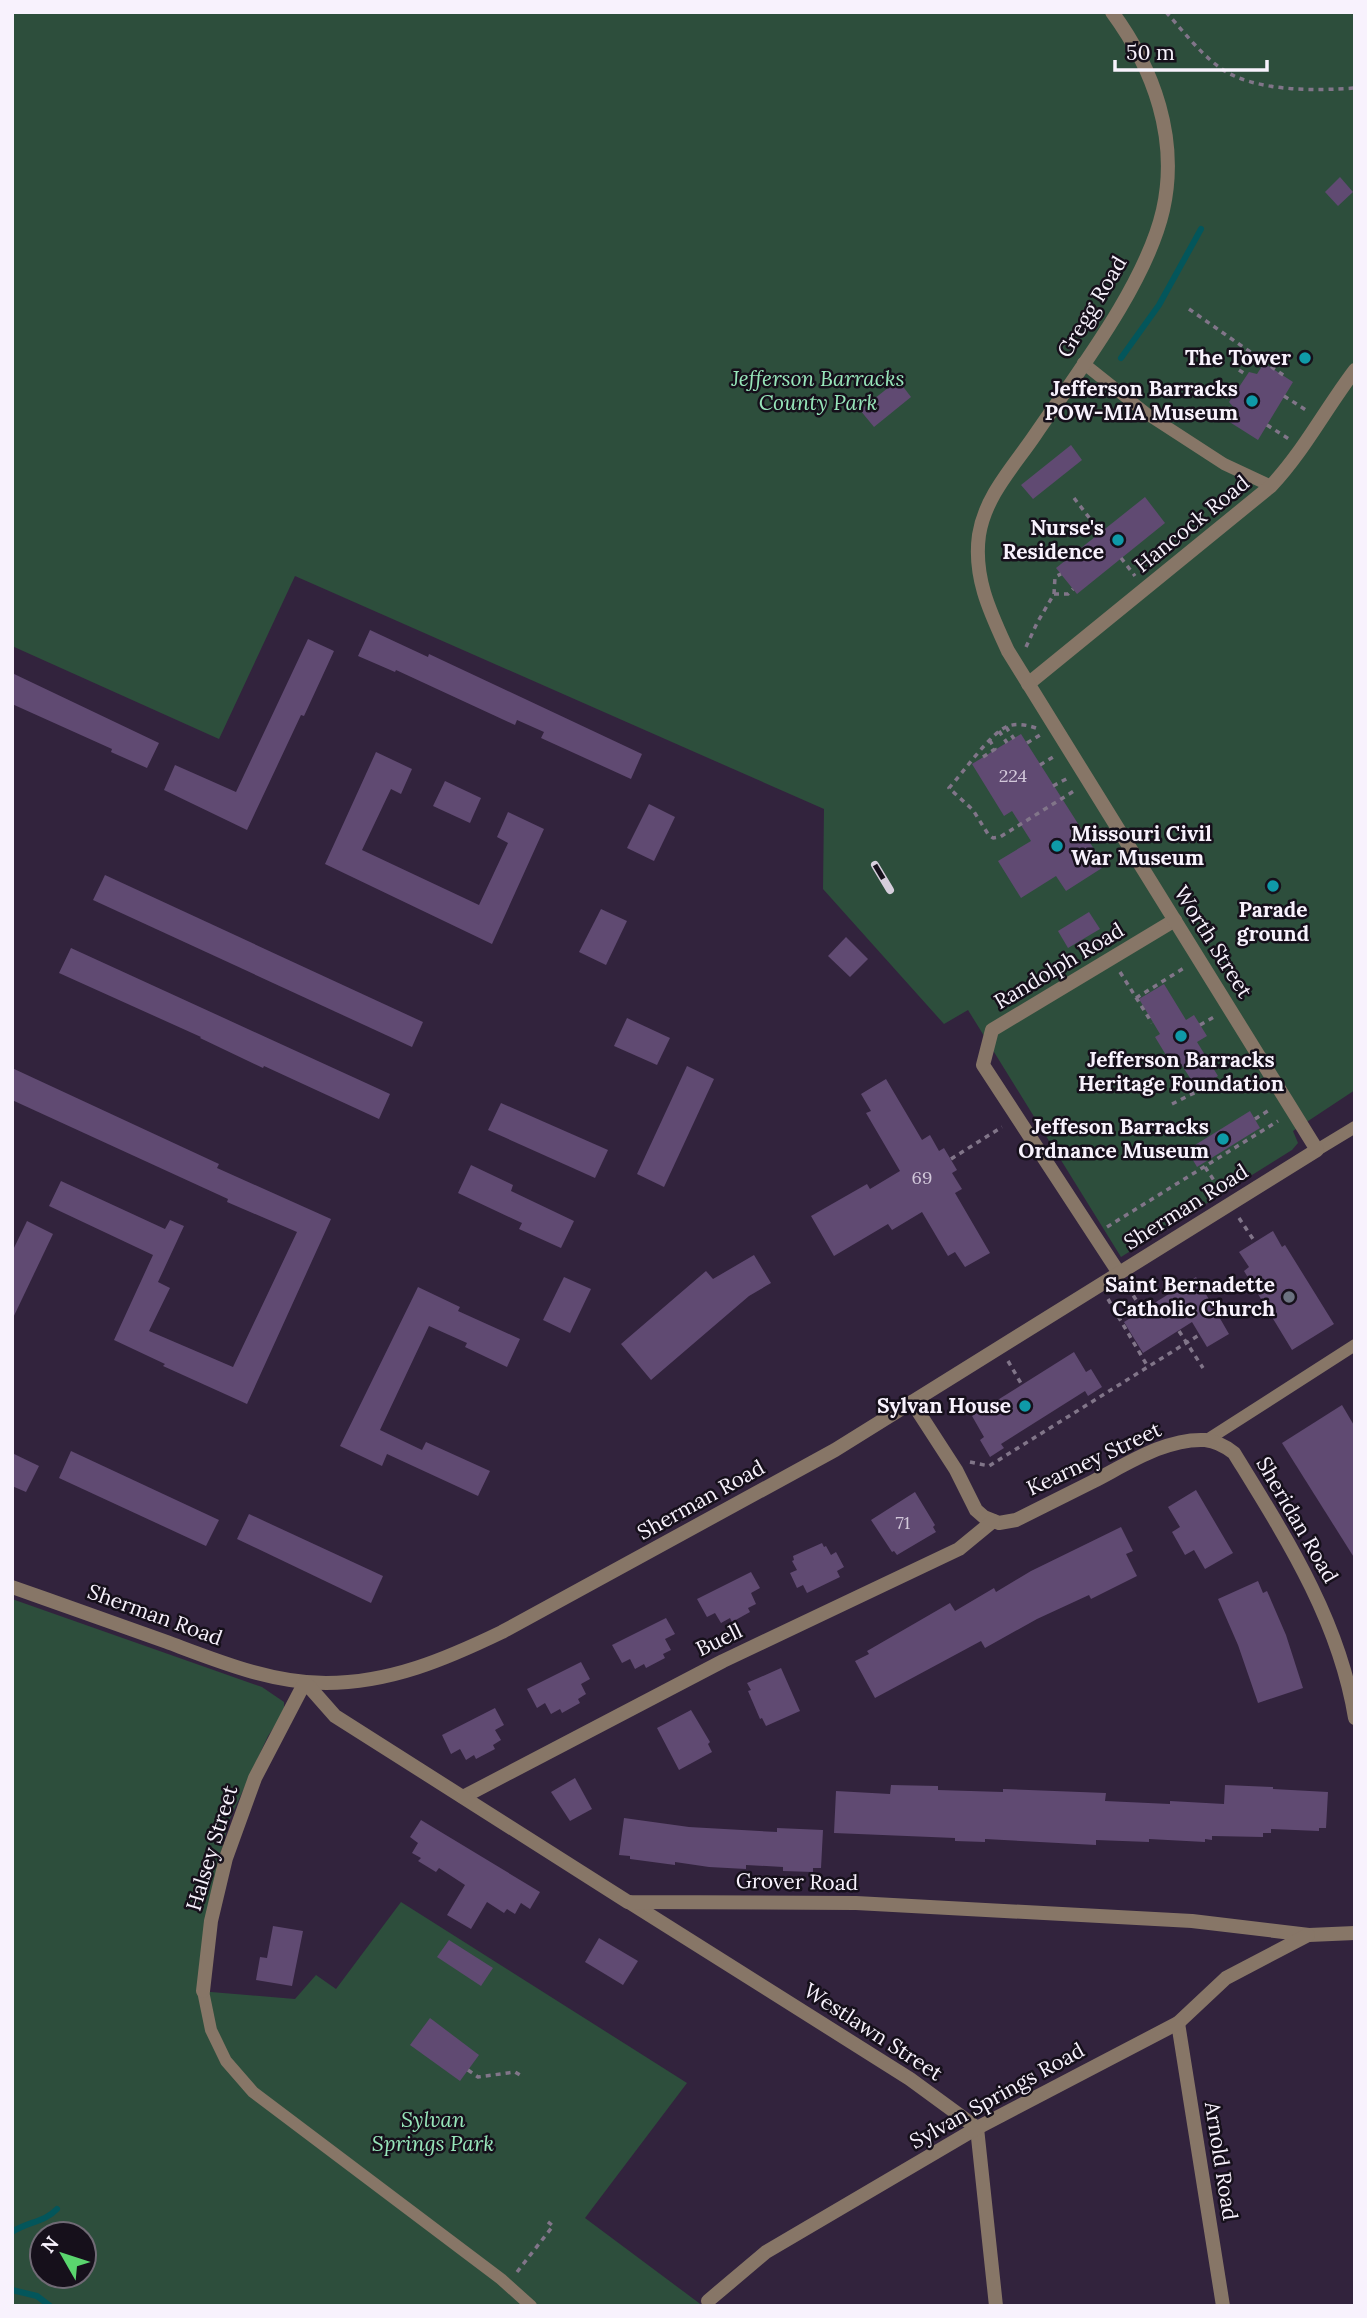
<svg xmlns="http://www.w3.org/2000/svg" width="1367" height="2318" font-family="Lora,serif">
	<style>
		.green { fill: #2d4e3c; fill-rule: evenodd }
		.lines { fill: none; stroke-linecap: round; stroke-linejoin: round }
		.stream { stroke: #03565b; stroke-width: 6 }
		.building { fill: #604a72 }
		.path { stroke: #817589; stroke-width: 3.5; stroke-dasharray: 5 5; stroke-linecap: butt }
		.lane { stroke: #877667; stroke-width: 12 }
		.street { stroke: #877667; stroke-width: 14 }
		.rail-casing { stroke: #d6cedc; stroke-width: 8 }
		.rail { stroke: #16101b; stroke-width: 5; stroke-dasharray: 16; stroke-linecap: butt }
		.culture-dot { fill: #0f9aa8; stroke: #16101b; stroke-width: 2.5 }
		.worship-dot { fill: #6b7280; stroke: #16101b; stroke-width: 2.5 }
		.labels { text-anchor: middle; stroke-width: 5; stroke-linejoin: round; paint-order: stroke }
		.number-label { font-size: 18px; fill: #d2c8da }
		.street-label { font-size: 21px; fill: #f8f2fd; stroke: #16101b }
		.poi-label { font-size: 21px; font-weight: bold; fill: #f8f2fd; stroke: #16101b; text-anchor: end }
		.park-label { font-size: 21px; font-style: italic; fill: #97e6ba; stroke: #16101b }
	</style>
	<rect width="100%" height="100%" fill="#32233d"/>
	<!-- green -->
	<g class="green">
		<polygon points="12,12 1355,12 1355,1090 1293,1131 1298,1143 1292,1150 1121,1257 968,1010 944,1024 823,889 824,809 295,576 219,739 12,646"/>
		<path d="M 12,1599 L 262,1687 L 284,1702 L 284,1712 L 268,1736 L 230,1819 L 219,1859 L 199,1991 L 295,1999 L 316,1975 L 336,1989 L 401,1902 L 687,2083 L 585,2218 L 703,2306 L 12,2306 ZM 42,2234 L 84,2234 L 84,2276 L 42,2276 Z"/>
	</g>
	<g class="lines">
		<!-- stream -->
		<g class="stream">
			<polyline points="1121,358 1159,305 1201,229"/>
			<path d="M 12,2232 C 27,2222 45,2222 57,2209"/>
			<polyline points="12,2290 37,2296 50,2306"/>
		</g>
	</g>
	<!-- building -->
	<g class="building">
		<polygon points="1340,177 1353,192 1338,206 1325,192"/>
		<polygon points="1264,363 1293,382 1258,440 1228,421 1235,409 1229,402 1249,372 1257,374"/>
		<polygon points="898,380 911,397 874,427 860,410"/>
		<polygon points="1071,445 1082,460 1033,499 1021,485"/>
		<polygon points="1145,497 1165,523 1077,594 1056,568"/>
		<polygon points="370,630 428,657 429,654 642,754 631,779 541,738 544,732 517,720 515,725 396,670 395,672 358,656"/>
		<polygon points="308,639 334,651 304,716 301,715 247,830 164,790 175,765 236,792"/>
		<polygon points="12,673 159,743 147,768 111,752 112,749 12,704"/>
		<polygon points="1021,734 1096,852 1093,853 1102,868 1066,891 1056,876 1021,898 998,861 1031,841 1012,811 1004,816 972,764"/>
		<polygon points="376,752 412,769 401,794 391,789 362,850 479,905 508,843 497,837 508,812 544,829 492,944 325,864"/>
		<polygon points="445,781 481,798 470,823 433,806"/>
		<polygon points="649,804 675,817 654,861 627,848"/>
		<polygon points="105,875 423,1022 412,1047 93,900"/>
		<polygon points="601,909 627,921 606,965 579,952"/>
		<polygon points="1089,912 1100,929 1068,948 1058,931"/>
		<polygon points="846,937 868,959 850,977 828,956"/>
		<polygon points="71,948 390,1094 379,1119 264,1066 263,1068 200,1038 201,1037 59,973"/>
		<polygon points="1164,984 1186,1020 1194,1015 1207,1036 1197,1042 1218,1076 1197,1089 1176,1056 1169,1060 1155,1037 1160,1034 1139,999"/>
		<polygon points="627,1018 670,1038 657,1065 614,1046"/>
		<polygon points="687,1066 714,1079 664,1187 637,1174"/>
		<polygon points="12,1068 219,1164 217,1168 331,1219 247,1404 163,1366 165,1364 114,1340 153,1255 49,1206 61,1181 165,1229 170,1220 184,1226 158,1282 170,1288 149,1331 233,1367 297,1232 227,1202 228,1199 12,1100"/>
		<polygon points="886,1079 922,1140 930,1135 939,1151 944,1148 957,1170 952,1173 962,1189 955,1193 990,1253 965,1267 955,1252 948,1256 922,1212 892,1230 888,1224 834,1256 811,1216 867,1184 870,1189 900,1171 866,1113 871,1111 861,1094"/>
		<polygon points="501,1103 608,1150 595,1178 488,1130"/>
		<polygon points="1250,1111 1260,1128 1197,1167 1187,1150"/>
		<polygon points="471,1165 513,1185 511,1191 574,1221 561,1248 519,1229 522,1223 458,1193"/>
		<polygon points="27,1221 53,1234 12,1320 12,1252"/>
		<polygon points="1273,1231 1282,1247 1285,1245 1334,1324 1292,1350 1244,1271 1249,1267 1239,1252"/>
		<polygon points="754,1255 771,1283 749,1296 651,1380 621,1344 706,1271 713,1279"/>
		<polygon points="564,1277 591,1289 570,1333 543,1320"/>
		<polygon points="1196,1277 1229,1334 1207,1347 1192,1322 1143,1353 1124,1322"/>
		<polygon points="418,1287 460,1307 458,1311 520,1339 507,1367 465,1347 467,1343 429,1326 380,1430 422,1450 426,1442 490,1471 478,1496 387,1454 382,1466 340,1446"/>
		<polygon points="1074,1352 1086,1372 1091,1369 1102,1387 1088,1396 1085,1391 1001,1444 1004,1448 990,1457 980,1440 984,1437 972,1416"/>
		<polygon points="1342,1405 1355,1427 1355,1559 1282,1443"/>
		<polygon points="71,1451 219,1520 206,1546 59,1478"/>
		<polygon points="12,1453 39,1466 26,1492 12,1486"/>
		<polygon points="1196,1490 1233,1553 1205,1569 1194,1550 1185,1555 1172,1532 1180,1527 1168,1507"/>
		<polygon points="915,1492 935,1525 933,1527 936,1532 897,1555 894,1551 892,1552 871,1520"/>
		<polygon points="249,1514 383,1576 371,1603 237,1539"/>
		<polygon points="1121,1527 1133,1551 1126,1554 1137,1576 1091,1599 1089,1595 1037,1619 985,1648 981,1641 875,1698 855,1661 869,1654 867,1651 950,1603 955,1611 994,1588 996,1592 1031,1571"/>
		<polygon points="822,1543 824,1547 826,1546 831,1555 836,1552 844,1567 837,1571 840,1577 807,1593 803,1585 797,1588 790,1573 797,1570 792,1561 794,1560 793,1556"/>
		<polygon points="751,1572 760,1588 751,1593 756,1604 748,1608 750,1612 732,1622 730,1618 721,1623 715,1613 707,1617 697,1599"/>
		<polygon points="1258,1581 1263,1593 1267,1591 1286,1635 1303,1688 1258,1703 1238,1645 1218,1599"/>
		<polygon points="666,1618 675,1634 665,1639 671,1650 663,1654 665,1658 646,1668 644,1664 635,1669 630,1659 622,1663 612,1645"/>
		<polygon points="581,1662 590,1679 581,1684 586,1694 578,1699 580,1703 562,1713 560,1709 551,1714 545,1703 537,1708 527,1689"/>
		<polygon points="781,1668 800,1711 766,1726 762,1718 760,1719 748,1691 751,1690 747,1683"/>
		<polygon points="495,1708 504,1725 495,1730 501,1740 493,1745 495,1749 476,1759 474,1755 466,1760 460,1749 451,1754 442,1735"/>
		<polygon points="691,1710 710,1742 708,1744 712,1752 679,1770 657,1728"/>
		<polygon points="575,1778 592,1809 570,1821 551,1792"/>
		<polygon points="891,1785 938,1786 938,1790 1003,1792 1003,1789 1106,1793 1105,1801 1170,1804 1170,1801 1224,1804 1225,1785 1273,1787 1273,1789 1328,1792 1326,1828 1319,1828 1319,1831 1271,1829 1271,1833 1263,1833 1263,1837 1212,1836 1212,1840 1205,1839 1205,1842 1149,1839 1149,1842 1096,1840 1096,1845 985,1839 985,1842 955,1841 955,1838 834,1833 836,1791 890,1794"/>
		<polygon points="624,1818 689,1827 777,1832 777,1828 823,1830 821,1868 813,1868 813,1872 783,1871 783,1867 746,1865 746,1869 709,1867 675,1862 675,1865 630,1859 630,1856 619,1855"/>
		<polygon points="421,1820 540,1892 530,1909 521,1903 515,1914 507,1909 504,1913 487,1902 471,1929 447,1915 465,1885 439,1868 436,1872 418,1861 421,1858 412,1853 418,1843 410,1837"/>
		<polygon points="273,1926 303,1931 292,1986 256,1980 260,1957 267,1958"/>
		<polygon points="599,1938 638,1961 623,1985 585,1962"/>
		<polygon points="449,1940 493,1968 481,1986 437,1957"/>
		<polygon points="430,2018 479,2055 460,2081 410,2045"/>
	</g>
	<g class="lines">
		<!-- path -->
		<g class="path">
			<path d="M 1166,12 C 1183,31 1199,52 1219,67 C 1252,92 1315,91 1355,88"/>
			<polyline points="1189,309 1286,377"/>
			<polyline points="1239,370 1247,375"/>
			<polyline points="1224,395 1231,400"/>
			<polyline points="1284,396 1306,410"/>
			<polyline points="1267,425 1289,439"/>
			<polyline points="1074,498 1101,533"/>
			<polyline points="1121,558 1135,576"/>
			<polyline points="1054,594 1068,594 1073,589"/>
			<polyline points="1026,647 1037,623 1054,594 1055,577 1061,574"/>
			<polyline points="1006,727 1014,739"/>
			<path d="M 1036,728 C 1027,725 1018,723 1008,726 C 991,732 963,773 949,788 L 973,810 L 988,834 L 993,838 L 1000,837 L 1074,791"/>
			<polyline points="999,731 1007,743"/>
			<polyline points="1027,743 1040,735"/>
			<polyline points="983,757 995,749 990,741"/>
			<polyline points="1040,765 1053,757"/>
			<polyline points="1053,786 1068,778"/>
			<polyline points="1085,834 1097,826"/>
			<polyline points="1120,972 1152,1023"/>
			<polyline points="1136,998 1184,968"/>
			<polyline points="1200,1025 1214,1017"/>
			<polyline points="1172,1104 1218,1081"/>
			<polyline points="1255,1119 1271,1109"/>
			<polyline points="951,1159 1002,1127"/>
			<polyline points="1205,1167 1221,1191"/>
			<polyline points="1239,1218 1255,1242"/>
			<polyline points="1107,1227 1278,1121"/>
			<polyline points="1128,1287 1138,1303"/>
			<polyline points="1108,1299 1148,1367"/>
			<polyline points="1179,1331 1203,1368"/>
			<polyline points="1008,1361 1022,1385"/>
			<polyline points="970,1462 989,1466 1199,1335"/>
			<polyline points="468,2070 478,2077 515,2072 520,2075"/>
			<polyline points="517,2272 553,2226 547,2221"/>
		</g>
		<!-- lane -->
		<g class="lane">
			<polyline points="1083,363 1147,414 1224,464 1271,486"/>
			<polyline points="1317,1150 1355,1127"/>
			<polyline points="1207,1440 1355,1345"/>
			<polyline points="203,1991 211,2030 226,2061 253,2092 501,2279 531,2306"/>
		</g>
		<!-- street -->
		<g class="street">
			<path d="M 1028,684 L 1271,486 C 1304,451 1326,408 1355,370"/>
			<polyline points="1119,1273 983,1065 992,1030 1175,920"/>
			<path d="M 912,1402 L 956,1470 L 976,1510 L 984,1517 L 999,1523 L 1016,1520 C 1042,1507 1068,1494 1094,1481 C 1127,1464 1166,1438 1205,1440 C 1216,1441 1225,1446 1234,1453 C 1285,1536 1339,1619 1355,1718"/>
			<path d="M 12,1587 C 64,1605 116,1624 167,1642 C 218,1661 271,1683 326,1683 C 390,1683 446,1659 502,1632 L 835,1450 L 1317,1150 L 1008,651 C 991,614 973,578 979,535 C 985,496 1014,466 1035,435 C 1078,372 1146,284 1163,210 C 1179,139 1154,69 1112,12"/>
			<polyline points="463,1797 723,1661 959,1549 993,1521"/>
			<polyline points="629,1902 910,2079 977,2128 996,2306"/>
			<polyline points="203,1991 211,1921 226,1858 255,1778 305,1682 335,1716 628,1902 856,1903 1192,1921 1309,1935 1355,1933"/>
			<polyline points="1178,2023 1223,2306"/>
			<polyline points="708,2301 766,2252 977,2128 1178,2023 1226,1978 1308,1935"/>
		</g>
		<defs>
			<polyline id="rail" points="875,865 890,890"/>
		</defs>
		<!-- rail casing -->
		<use href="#rail" class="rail-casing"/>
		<!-- rail -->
		<use href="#rail" class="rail"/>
	</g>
	<!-- markers -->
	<g class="culture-dot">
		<circle cx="1305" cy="358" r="7"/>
		<circle cx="1252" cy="401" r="7"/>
		<circle cx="1118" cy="540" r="7"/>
		<circle cx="1057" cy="846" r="7"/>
		<circle cx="1273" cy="886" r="7"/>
		<circle cx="1181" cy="1036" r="7"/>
		<circle cx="1223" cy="1139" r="7"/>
		<circle cx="1025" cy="1406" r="7"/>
	</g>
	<circle class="worship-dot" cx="1289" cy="1297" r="7"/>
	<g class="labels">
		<!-- number labels -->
		<g class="number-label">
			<text x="1013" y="782">224</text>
			<text x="922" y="1184">69</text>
			<text x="903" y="1529">71</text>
		</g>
		<!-- street labels -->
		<g class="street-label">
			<text transform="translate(1092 307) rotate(-59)" y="7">Gregg Road</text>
			<text transform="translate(1192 524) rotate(-39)" y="7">Hancock Road</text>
			<text transform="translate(1213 942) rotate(58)" y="7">Worth Street</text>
			<text transform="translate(1059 966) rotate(-31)" y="7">Randolph Road</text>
			<text transform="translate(1186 1207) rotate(-32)" y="7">Sherman Road</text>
			<text transform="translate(1094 1459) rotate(-25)" y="7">Kearney Street</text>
			<text transform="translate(701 1500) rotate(-29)" y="7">Sherman Road</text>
			<text transform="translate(1297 1520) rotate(60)" y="7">Sheridan Road</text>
			<text transform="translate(155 1615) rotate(20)" y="7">Sherman Road</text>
			<text transform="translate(719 1640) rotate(-26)" y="7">Buell</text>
			<text transform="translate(212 1848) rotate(-73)" y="7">Halsey Street</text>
			<text transform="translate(797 1882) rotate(1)" y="7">Grover Road</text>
			<text transform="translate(873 2032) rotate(33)" y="7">Westlawn Street</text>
			<text transform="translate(997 2096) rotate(-29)" y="7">Sylvan Springs Road</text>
			<text transform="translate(1221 2161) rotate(81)" y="7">Arnold Road</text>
		</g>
		<!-- poi labels -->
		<g class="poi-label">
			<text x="1291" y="365">The Tower</text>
			<text x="1238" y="396">Jefferson Barracks<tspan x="1238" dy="24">POW-MIA Museum</tspan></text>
			<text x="1104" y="535">Nurse's<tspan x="1104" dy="24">Residence</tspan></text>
			<text x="1071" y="841" text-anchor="start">Missouri Civil<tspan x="1071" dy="24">War Museum</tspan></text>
			<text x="1273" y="917" text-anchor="middle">Parade<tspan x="1273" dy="24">ground</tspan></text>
			<text x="1181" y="1067" text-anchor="middle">Jefferson Barracks<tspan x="1181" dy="24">Heritage Foundation</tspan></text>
			<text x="1209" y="1134">Jeffeson Barracks<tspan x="1209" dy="24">Ordnance Museum</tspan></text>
			<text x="1275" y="1292">Saint Bernadette<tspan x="1275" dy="24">Catholic Church</tspan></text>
			<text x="1011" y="1413">Sylvan House</text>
		</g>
		<!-- park labels -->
		<g class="park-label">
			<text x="818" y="386">Jefferson Barracks<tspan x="818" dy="24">County Park</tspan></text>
			<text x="433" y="2127">Sylvan<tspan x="433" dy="24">Springs Park</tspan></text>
		</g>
	</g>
	<!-- border -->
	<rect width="1367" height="2318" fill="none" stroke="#f8f2fd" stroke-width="28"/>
	<!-- north arrow -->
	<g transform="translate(63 2255) rotate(309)"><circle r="33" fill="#16101b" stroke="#706a75" stroke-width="2"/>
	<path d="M0-5L12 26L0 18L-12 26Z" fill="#5ad56e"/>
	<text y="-10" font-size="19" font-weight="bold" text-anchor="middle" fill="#f8f2fd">N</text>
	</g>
	<!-- scale -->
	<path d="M1115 60v10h152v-10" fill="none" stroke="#f8f2fd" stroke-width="3.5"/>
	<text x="1126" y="60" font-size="21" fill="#f8f2fd" stroke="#16101b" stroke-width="5" paint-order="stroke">50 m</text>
</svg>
